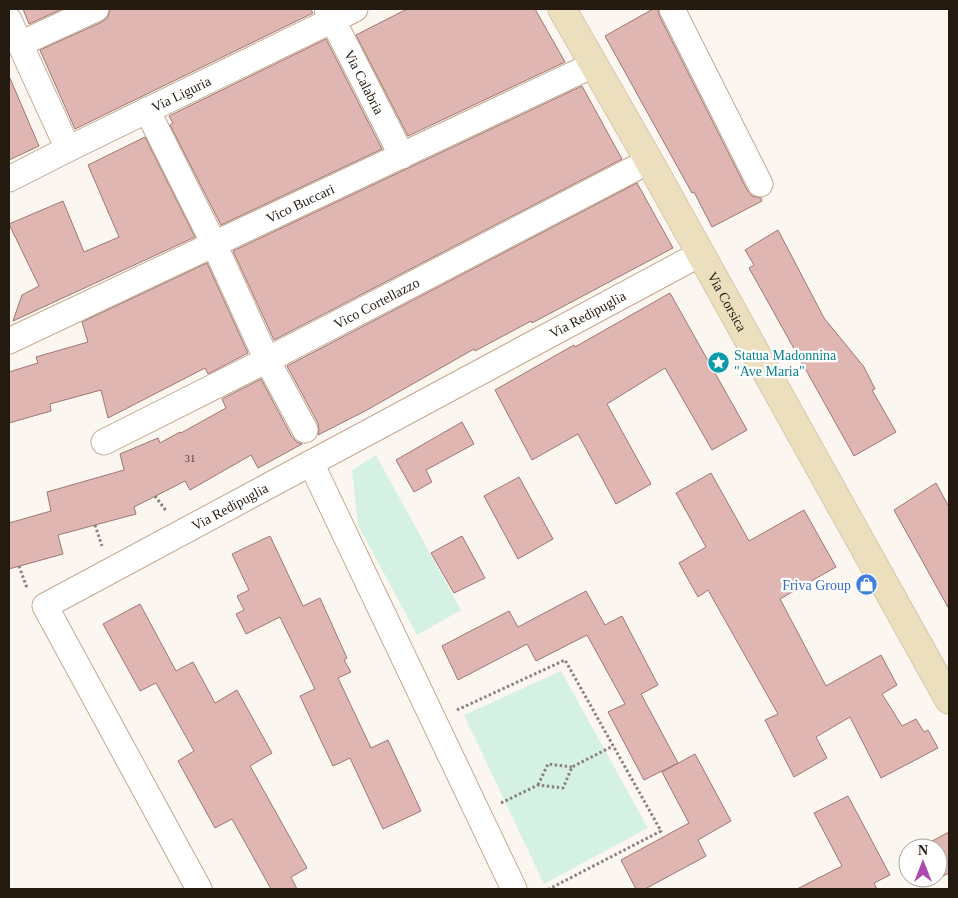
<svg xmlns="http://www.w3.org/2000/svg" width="958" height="898" font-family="Georgia,serif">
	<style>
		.green { fill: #d5f1e3 }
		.building { fill: #e0b6b3; stroke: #9d7774 }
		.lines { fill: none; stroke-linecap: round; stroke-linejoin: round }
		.street-casing { stroke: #c4a88f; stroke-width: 27 }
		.secondary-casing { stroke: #c4a88f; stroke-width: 29 }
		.path { stroke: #8b837a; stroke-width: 3; stroke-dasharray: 2.5 2.5; stroke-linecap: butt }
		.street { stroke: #fff; stroke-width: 25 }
		.secondary { stroke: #ebdfbe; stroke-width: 28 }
		.labels { text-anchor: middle; stroke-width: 4.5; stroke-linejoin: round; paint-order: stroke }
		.number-label { font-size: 11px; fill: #534139 }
		.street-label { font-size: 14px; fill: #241a10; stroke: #fff }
		.culture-label { font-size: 14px; fill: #0d838f; stroke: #fff; text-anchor: start }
		.shop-label { font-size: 14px; fill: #366cbe; stroke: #fff; text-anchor: end }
	</style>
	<rect width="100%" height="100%" fill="#fcf6f0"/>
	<!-- green -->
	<g class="green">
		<polygon points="376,455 461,610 417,635 358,525 352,470"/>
		<polygon points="561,671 648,828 544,884 464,715"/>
	</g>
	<!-- building -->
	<g class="building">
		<polygon points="23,9 62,9 29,24"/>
		<polygon points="110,9 310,9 313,13 75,129 40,50 102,22 108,17"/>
		<polygon points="407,9 535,9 565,62 408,136 356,35"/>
		<polygon points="653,9 658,9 659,15 747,190 752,196 761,198 762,201 712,227 694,192 692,193 605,36"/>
		<polygon points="326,39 382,149 221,225 170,125 173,123 169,116"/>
		<polygon points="9,76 39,146 9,160"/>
		<polygon points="582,86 622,159 274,340 233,251"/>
		<polygon points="145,137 195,237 13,321 22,295 39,286 9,224 63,201 84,252 119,237 88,165"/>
		<polygon points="637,183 673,248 532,323 531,321 475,351 474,349 367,410 318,435 319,430 318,423 287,366"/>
		<polygon points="778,230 824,318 864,367 875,389 872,390 896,432 854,456 749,268 754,265 745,250"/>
		<polygon points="207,263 248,353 208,374 205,368 108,418 101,390 50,404 51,411 9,423 9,372 38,363 36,357 88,342 82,322"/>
		<polygon points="670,293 747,430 712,450 665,368 607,404 651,484 616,504 578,434 532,460 495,390 574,345 575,347"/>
		<polygon points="261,379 292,437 297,442 302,444 258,468 251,455 190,490 185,481 134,507 136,514 58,535 63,554 9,569 9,523 51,511 47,492 124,470 120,454 158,438 160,443 180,432 181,433 226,408 222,399"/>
		<polygon points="462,422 474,444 426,470 432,482 414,492 396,460"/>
		<polygon points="711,473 749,541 804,510 836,567 780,599 826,686 881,655 897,685 882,694 902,726 916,719 924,732 928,730 938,748 881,778 850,717 816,737 827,758 794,777 765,720 778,714 708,590 698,597 679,563 706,547 676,493"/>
		<polygon points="519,477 553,539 518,559 484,496"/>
		<polygon points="936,483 949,507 949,609 894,510"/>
		<polygon points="270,536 303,606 320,598 347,658 344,660 351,672 338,678 371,748 388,740 421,811 383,829 350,758 333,766 300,696 315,689 280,617 246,634 236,614 244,610 237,596 249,590 232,554"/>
		<polygon points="462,536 485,578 454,593 431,553"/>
		<polygon points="586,591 605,625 622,616 658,685 641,694 678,763 644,780 608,712 625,704 587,635 536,661 527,644 458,680 442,646 509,611 518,627"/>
		<polygon points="140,604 176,671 193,662 215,703 237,690 272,753 250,766 307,868 291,877 297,889 271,889 232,819 215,828 178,761 194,751 156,683 140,691 103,624"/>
		<polygon points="695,754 731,821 698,840 706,856 645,889 636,889 621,860 689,823 662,772"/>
		<polygon points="848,796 890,875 874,883 877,889 797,889 842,866 814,813"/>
		<polygon points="949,832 949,873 934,881 932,878 938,878 938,848 919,848"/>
	</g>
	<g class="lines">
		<defs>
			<g id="street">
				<path id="s1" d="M 327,9 L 402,156"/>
				<polyline points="672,9 760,184"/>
				<polyline points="9,20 68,149"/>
				<polyline points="20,44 96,9"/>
				<polyline points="147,110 214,244 267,360 305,430"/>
				<path id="s2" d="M 9,179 L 68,149 L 355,9"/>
				<path id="s3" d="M 9,341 L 593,65"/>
				<path id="s4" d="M 104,442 L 267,360 L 649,161"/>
				<polyline points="311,463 514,889"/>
				<path id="s5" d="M 199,889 L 45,606 L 700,254"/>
			</g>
			<g id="secondary">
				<path id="s6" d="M 562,9 L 649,161 L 949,700"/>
			</g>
		</defs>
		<!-- street casing -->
		<use href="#street" class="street-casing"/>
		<!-- secondary casing -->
		<use href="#secondary" class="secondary-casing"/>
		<!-- path -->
		<g class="path">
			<polyline points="155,496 167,512"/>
			<polyline points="95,525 102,546"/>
			<polyline points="19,566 27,588"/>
			<polyline points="457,710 565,660 661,831 549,889"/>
			<polyline points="538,785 548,764 572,767"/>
			<polyline points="501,803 538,785 563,788 572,767 613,746"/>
		</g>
		<!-- street -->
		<use href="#street" class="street"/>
		<!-- secondary -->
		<use href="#secondary" class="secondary"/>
	</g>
	<!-- icons -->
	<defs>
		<symbol id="sight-disc" viewBox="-11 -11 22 22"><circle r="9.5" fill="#0f9aa8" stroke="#fff"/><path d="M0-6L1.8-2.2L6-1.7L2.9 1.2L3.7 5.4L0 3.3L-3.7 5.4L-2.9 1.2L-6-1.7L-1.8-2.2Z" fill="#fff"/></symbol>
		<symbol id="shop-disc" viewBox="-11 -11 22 22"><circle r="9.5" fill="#3f7fe0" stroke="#fff"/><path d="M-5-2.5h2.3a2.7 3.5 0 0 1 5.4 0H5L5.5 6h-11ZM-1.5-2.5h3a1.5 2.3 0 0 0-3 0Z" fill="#fff"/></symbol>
	</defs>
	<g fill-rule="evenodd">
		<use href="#sight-disc" x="706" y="350" width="25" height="25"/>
		<use href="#shop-disc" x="854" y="572" width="25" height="25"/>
	</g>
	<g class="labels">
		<!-- number labels -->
		<g class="number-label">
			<text x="190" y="462">31</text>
		</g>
		<!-- street labels -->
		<g class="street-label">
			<text dy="5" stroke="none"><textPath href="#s1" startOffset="82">Via Calabria</textPath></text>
			<text dy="5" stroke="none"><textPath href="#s2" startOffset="192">Via Liguria</textPath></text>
			<text dy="5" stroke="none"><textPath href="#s3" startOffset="322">Vico Buccari</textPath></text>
			<text dy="5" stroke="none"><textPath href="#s4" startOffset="306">Vico Cortellazzo</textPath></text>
			<text dy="5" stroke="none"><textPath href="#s6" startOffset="336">Via Corsica</textPath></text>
			<text dy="5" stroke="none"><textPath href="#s5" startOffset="938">Via Redipuglia</textPath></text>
			<text dy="5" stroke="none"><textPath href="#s5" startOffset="532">Via Redipuglia</textPath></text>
		</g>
		<!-- culture labels -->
		<g class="culture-label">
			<text x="734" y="360">Statua Madonnina<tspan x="734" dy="16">"Ave Maria"</tspan></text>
		</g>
		<!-- shop labels -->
		<g class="shop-label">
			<text x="851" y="590">Friva Group</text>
		</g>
	</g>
	<!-- border -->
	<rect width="958" height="898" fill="none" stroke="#241a10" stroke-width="20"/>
	<!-- north arrow -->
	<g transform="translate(923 863)"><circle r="24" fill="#ffffff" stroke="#a7a39f"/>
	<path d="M0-4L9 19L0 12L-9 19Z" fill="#ac4ab0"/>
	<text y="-8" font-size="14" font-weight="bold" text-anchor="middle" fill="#241a10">N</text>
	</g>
</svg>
